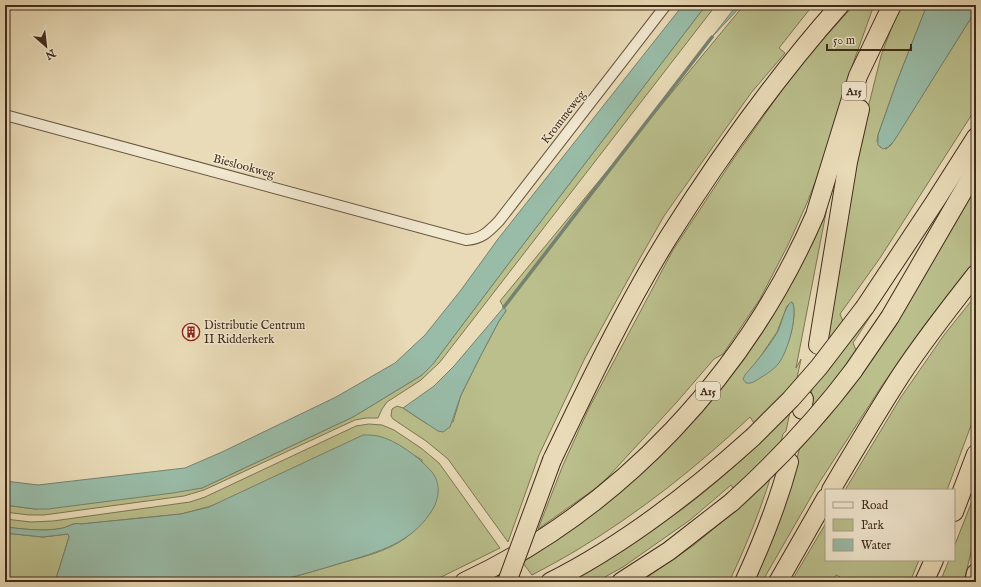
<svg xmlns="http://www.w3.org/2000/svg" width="981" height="587" font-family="'IM FELL English',serif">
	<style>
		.green { fill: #babf8c; stroke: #7e7654; fill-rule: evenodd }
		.water { fill: #99bca8; stroke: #768270 }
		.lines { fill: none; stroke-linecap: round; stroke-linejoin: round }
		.stream { stroke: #768270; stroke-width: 3.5 }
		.street-casing { stroke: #6b5843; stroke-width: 12 }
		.highway-casing { stroke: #412c1c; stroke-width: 20 }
		.street { stroke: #f1e8d0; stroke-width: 10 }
		.highway { stroke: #e9dbb7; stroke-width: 18 }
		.highway-bridge-casing { stroke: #412c1c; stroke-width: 20; stroke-linecap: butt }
		.highway-bridge { stroke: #e9dbb7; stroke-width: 18 }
		.labels { text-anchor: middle; stroke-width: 3; stroke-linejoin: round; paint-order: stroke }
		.shield { fill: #f1e8d0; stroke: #766452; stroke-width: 1 }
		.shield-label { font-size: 11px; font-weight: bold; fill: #412c1c }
		.street-label { font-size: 12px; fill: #412c1c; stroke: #f1e8d0 }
		.poi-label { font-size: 12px; fill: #412c1c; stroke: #f1e8d0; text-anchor: start }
	</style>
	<rect width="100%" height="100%" fill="#e9dbb7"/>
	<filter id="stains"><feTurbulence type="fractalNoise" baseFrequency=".005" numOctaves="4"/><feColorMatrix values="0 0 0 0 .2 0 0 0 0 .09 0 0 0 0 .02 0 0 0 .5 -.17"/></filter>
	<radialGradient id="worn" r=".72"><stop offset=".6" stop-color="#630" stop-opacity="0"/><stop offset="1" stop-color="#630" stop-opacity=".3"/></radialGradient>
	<!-- green -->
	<g class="green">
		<polygon points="706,5 716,5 440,362 421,380 387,402 382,409 378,418 366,418 355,420 204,490 184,496 44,515 29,515 5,512 5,505 35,509 202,488 353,417 422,375 433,364 506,267"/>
		<polygon points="744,5 813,5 779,48 785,53 751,93 688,182 664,216 635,267 585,358 539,455 508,542 448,459 426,441 393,419 391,416 392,409 397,406 403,408 427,424 453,422 461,395 480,357 499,321 506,311 500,301"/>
		<polygon points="854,5 874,5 851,69 829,146 807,203 788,245 760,299 723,354 714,359 676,403 607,478 596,488 538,529 563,465 589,408 673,250 734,158 799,66"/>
		<polygon points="900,5 927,5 896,84 878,135 877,141 880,147 886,149 891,145 976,10 976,108 880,258 840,314 848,333 899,272 853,343 862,364 976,179 976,260 927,322 883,384 819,483 762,582 752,582 791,480 803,436 861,136 881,56"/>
		<path d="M 831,187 L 796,368 L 801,359 L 786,431 L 783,434 C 770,485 752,534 729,582 L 640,582 L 694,545 L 743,504 L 731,485 L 690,520 L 623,567 L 596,582 L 566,582 C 600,562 635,543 667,520 C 702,496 733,468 764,439 L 750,417 C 698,466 639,513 577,550 C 562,559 547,567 532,575 L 519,558 L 702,406 ZM 791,302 L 793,303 C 797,321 788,347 779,362 L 758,360 L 777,332 L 787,306 Z"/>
		<polygon points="976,295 976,412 947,490 845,490 901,397 944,335"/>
		<path d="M 369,424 L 382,425 L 394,430 L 421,448 L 439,463 L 500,548 L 431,582 L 274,582 C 298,576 321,569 345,562 C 370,555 395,549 414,531 L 422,460 L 390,441 L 208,507 L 181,514 L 81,524 C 74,522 70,526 63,528 C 44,532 24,529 5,527 L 5,519 L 31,522 L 53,521 L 190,502 L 205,497 L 356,426 Z"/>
		<polygon points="976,491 976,530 964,582 940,582 949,560 954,560 954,547"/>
		<polygon points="826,523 826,560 919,560 910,582 837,582 840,577 836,575 832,582 791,582"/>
		<polygon points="5,533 43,537 68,534 69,537 55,582 5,582"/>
		<polygon points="512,565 522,580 518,582 478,582"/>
	</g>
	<!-- water -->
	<g class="water">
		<polygon points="683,5 706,5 506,267 433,364 422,375 353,417 202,488 173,493 48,509 35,509 5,505 5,481 38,485 185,468 222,452 336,397 395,363 425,335 461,290 498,239"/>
		<polygon points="737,5 742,5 712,37"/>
		<polygon points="927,5 976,5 976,10 894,141 888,147 883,149 878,145 878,135 896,84"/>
		<path d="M 791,302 L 793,303 C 797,319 788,350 779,363 C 774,369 767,374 760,378 C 755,381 752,384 746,383 L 743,379 L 745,375 C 757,361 768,348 777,333 C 782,324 784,308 791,302 Z"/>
		<polygon points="504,307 506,311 499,321 480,357 461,395 450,427 443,432 438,431 403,408 434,386 454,366"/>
		<path d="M 363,435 C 368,435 373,435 378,436 C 396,440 419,457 431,471 C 440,481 440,495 434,507 C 414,543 378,552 341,563 C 319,570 296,576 274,582 L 55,582 L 69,537 L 68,534 L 43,537 L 5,533 L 5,527 C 24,529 44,532 63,528 C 70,526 74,522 81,524 L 181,514 L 209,507 Z"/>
	</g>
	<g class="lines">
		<!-- stream -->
		<polyline class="stream" points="504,307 712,37"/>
		<defs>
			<path id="street" d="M 5,115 L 466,240 C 482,239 488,232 499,221 L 666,5"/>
			<g id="highway">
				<polyline points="865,307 936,200 976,137"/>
				<polyline points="818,345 848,162 860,109"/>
				<polyline points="853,371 890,317 976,169"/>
				<polyline points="802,410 804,399"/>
				<path d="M 552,460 C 588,385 624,309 668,238 C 719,157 776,77 840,5"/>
				<path d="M 831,490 C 854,451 877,412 901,375 C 924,340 950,307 976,274"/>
				<polyline points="954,512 976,454"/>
				<path d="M 464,582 C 621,508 746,374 815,215 L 858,76 L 892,5"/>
				<path d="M 550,582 C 624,545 692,492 753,437"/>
				<polyline points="621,582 669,551 732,502"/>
				<path d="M 744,582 C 762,543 778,503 789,462"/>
				<polyline points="778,582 826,498"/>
				<polyline points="924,582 934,560"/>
				<polyline points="974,582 976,573"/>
			</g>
		</defs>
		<!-- street casing -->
		<use href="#street" class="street-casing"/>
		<!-- highway casing -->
		<use href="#highway" class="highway-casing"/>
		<!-- street -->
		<use href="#street" class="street"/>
		<!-- highway -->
		<use href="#highway" class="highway"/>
		<defs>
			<g id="highway-bridge">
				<polyline points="753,437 791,399 819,367 865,307"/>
				<path d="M 732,502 C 776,462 817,419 853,371"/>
				<polyline points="507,582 552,460"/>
			</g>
		</defs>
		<!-- highway-bridge casing -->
		<use href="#highway-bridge" class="highway-bridge-casing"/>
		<!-- highway-bridge -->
		<use href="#highway-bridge" class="highway-bridge"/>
	</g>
	<!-- icons -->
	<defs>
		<symbol id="building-ring" viewBox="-11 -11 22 22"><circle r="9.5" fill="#f1e8d0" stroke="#8f2418" stroke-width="1.5"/><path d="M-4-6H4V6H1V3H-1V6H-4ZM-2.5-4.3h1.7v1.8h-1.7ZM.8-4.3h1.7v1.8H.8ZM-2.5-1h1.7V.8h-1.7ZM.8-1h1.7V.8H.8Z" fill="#8f2418"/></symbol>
	</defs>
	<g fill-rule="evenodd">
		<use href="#building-ring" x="181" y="322" width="20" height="20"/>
	</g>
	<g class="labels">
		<!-- shield labels -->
		<g class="shield">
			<rect x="842" y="82" width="24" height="18" rx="3"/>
			<rect x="696" y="382" width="24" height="18" rx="3"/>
		</g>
		<g class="shield-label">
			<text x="854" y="95">A15</text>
			<text x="708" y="395">A15</text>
		</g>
		<!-- street labels -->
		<g class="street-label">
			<text transform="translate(563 117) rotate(-52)" y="4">Krommeweg</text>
			<text transform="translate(244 166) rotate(15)" y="4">Bieslookweg</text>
		</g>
		<!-- poi labels -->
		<g class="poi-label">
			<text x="204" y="329">Distributie Centrum<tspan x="204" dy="14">II Ridderkerk</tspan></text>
		</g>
	</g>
	<!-- margin -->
	<rect width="981" height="587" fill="none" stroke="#e9dbb7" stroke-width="20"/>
	<rect x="6" y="6" width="969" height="575" fill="none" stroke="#412c1c" stroke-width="2"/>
	<rect x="10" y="10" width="961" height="567" fill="none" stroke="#412c1c"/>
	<!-- legend -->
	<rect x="825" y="489" width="130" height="72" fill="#f1e8d0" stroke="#ab9d88"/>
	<rect x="833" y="502" width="20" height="6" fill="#f1e8d0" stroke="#ab9d88"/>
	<text x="861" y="509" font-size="12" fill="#412c1c">Road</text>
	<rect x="833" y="519" width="20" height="12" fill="#babf8c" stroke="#ab9d88"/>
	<text x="861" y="529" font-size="12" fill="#412c1c">Park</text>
	<rect x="833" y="539" width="20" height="12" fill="#99bca8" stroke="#ab9d88"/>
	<text x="861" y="549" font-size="12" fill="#412c1c">Water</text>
	<!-- north arrow -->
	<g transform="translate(46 46) rotate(152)" stroke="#f1e8d0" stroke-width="3" paint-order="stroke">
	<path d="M0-3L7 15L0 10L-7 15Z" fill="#412c1c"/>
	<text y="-6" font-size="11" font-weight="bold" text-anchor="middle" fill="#412c1c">N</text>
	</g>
	<!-- scale -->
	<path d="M827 44v6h84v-6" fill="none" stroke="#412c1c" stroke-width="2"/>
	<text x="833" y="44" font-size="12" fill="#412c1c" stroke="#f1e8d0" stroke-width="3" paint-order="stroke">50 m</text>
	<rect width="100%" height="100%" filter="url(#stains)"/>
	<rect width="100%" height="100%" fill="url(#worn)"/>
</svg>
